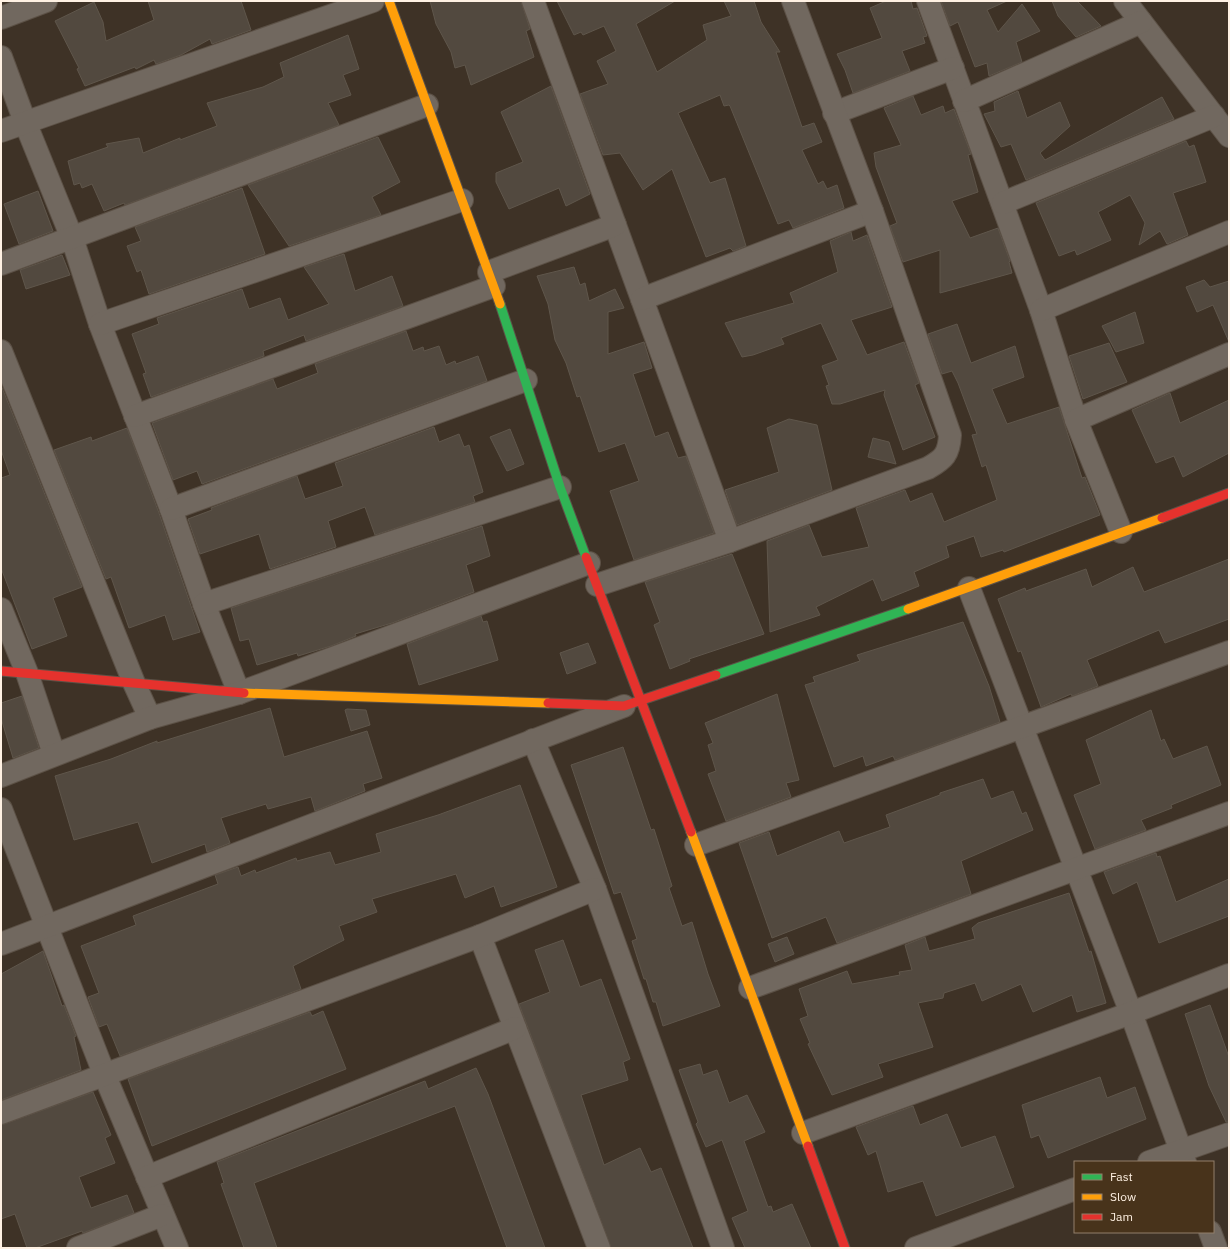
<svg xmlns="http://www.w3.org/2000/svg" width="1230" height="1249" font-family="'IBM Plex Sans',sans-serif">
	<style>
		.building { fill: #52493f; stroke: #5f564b }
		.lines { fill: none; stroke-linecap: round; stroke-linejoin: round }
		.street-casing { stroke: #5c5146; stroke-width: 24 }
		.fast-casing { stroke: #5c5146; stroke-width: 11 }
		.slow-casing { stroke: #5c5146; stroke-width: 11 }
		.jam-casing { stroke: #5c5146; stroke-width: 11 }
		.street { stroke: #71685f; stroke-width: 22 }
		.fast { stroke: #30b455; stroke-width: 9 }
		.slow { stroke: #ff9f0a; stroke-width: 9 }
		.jam { stroke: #e5322d; stroke-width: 9 }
	</style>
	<rect width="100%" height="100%" fill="#3e3226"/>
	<!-- building -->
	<g class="building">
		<polygon points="148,1 241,1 251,30 212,44 210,39 181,55 156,64 154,60 136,69 135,67 85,86 77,69 79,68 55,21 94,2 103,22 106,41 154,20"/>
		<polygon points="430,1 521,1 530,29 526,31 534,57 471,85 465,65 455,68 451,52 436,24"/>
		<polygon points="557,1 675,1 636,24 657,72 707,40 703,25 731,16 724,1 754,1 761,22 780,52 776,52 802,127 814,123 822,142 802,150 818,184 823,181 827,189 837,185 844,208 793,228 789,220 778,224 730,106 729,105 724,106 720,95 678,113 710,183 725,178 746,246 733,251 730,248 706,257 672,169 643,190 620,153 603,155 580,94 608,84 597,61 616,51 604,26 583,35 581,32 574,35"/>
		<polygon points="886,1 911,1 913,9 917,8 927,36 923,37 925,43 902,51 910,71 853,93 845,70 837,54 882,38 870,8"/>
		<polygon points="941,1 1007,1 987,10 998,32 1022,4 1040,31 1016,42 1022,62 989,76 987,63 975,67 958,22 950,26"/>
		<polygon points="1052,1 1077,1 1101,26 1076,37 1058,16"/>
		<polygon points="348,35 359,69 343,75 351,95 328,103 339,125 125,205 124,203 104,211 92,184 82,188 80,183 74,185 68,161 108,147 106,144 139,138 143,153 180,138 180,140 217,126 207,103 263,87 284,77 280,63"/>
		<polygon points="551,86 590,194 566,206 559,188 509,209 496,182 496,173 523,162 501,112"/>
		<polygon points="1018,91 1027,118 1060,102 1070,126 1040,153 1045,160 1162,97 1174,119 1026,180 1011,144 1001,147 984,114 995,111 994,102"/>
		<polygon points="913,96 921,115 943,106 945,113 954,109 971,154 968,155 978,192 952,201 970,238 998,228 1010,261 1009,262 1012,273 940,293 940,250 903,262 890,226 897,223 876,167 874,153 901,145 884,108"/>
		<polygon points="378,137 400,182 372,197 381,215 289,246 248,185"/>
		<polygon points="1186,141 1189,147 1194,145 1206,182 1173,193 1188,235 1167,244 1160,231 1139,245 1145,223 1130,195 1098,212 1111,240 1077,255 1075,250 1059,256 1036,203"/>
		<polygon points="242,188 265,254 149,294 141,270 137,272 127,246 141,241 135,227"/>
		<polygon points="38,191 53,231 19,244 4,204"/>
		<polygon points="851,232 853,241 867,235 892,307 851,320 867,355 904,342 919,383 915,385 935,437 903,450 884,395 885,390 840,404 832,404 826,386 829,385 822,366 838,360 821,323 781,338 784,344 753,355 742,357 725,323 794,303 790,293 838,272 830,241"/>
		<polygon points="344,254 355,291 392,276 403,306 306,341 304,335 263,351 264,356 151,397 143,374 146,373 132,334 159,324 157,318 242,289 249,309 280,298 288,320 329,304 304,267"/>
		<polygon points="62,255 70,275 26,289 20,270"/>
		<polygon points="574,267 580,285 585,283 589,301 615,289 624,308 608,312 608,354 644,342 652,368 633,374 655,437 668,432 678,458 686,456 714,533 634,560 610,491 639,481 625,443 599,452 580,396 577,397 566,363 555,340 548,304 537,276"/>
		<polygon points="1204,280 1210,287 1229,281 1229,342 1213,305 1197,312 1186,287"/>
		<polygon points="1135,312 1144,343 1116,352 1102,326"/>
		<polygon points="957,324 971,363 1015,346 1024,377 992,389 1007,424 1059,407 1082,478 1085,477 1100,515 1004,552 1003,550 981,557 974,536 946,546 949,557 914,572 919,586 882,601 873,579 816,607 820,615 770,632 767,541 809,525 822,557 869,547 856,508 905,490 910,502 932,493 944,522 997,500 986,465 982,467 972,435 977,434 958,383 952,371 942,374 928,334"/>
		<polygon points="406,331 413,351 423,347 424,351 439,346 446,365 455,361 456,364 478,356 487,381 202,484 197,471 173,480 152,423 273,379 277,389 318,373 315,364"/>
		<polygon points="1109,343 1127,382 1083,399 1069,356"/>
		<polygon points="1,385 82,587 53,598 67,636 32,649 1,568 1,478 10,475 1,450"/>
		<polygon points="1170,393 1180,423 1229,400 1229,453 1183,477 1174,456 1156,463 1132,410"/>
		<polygon points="789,419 817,425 832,490 737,525 725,490 779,472 767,428"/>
		<polygon points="434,427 439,442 459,434 464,447 469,445 483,492 473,496 475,502 375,535 365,507 328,521 336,547 270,569 259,534 200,554 188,519 212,510 211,508 297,476 305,499 343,486 335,463"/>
		<polygon points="127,428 159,513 200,632 173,640 165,615 129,628 111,577 106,579 54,450 91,437 92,441"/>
		<polygon points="510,429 524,464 507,471 490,437"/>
		<polygon points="873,438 889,442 896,464 868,457"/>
		<polygon points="482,526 490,556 466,565 474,592 392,623 355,634 356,636 331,646 298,656 297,653 257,665 249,639 240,641 231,608"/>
		<polygon points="732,554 764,634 689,659 690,661 670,669 654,625 660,622 645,582"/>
		<polygon points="1229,559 1229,619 1165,643 1159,630 1087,660 1098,686 1072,696 1071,694 1041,707 1021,651 1018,652 998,599 1025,588 1026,591 1086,569 1092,587 1133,567 1144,592"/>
		<polygon points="481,616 483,622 487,621 498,660 419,685 407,644"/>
		<polygon points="963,622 989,686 1000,722 895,760 893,756 866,766 863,756 834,767 805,685 815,682 813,677 860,661 857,655"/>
		<polygon points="588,643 596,663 567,674 560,653"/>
		<polygon points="777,694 799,780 786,783 791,797 726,821 708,774 716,771 708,745 713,743 705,723"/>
		<polygon points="22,696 39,748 13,758 1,718 1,703"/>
		<polygon points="270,708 284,757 367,731 382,778 363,784 365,791 315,811 311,797 268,809 266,804 221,818 230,843 207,852 205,844 152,863 138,822 74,840 55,776 111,759 157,741 157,743"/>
		<polygon points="347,709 366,710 370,725 351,731 345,710"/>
		<polygon points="1151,710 1161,741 1164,739 1173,759 1207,746 1221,785 1171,805 1172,808 1141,820 1146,830 1095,849 1074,795 1101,784 1086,740"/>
		<polygon points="623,747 651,830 654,829 672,886 669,888 682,926 692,922 708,974 720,1006 663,1026 656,1002 653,1002 646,979 644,979 632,941 637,939 621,892 614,894 571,765"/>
		<polygon points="983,779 991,799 1013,791 1022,814 1026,812 1033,830 961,861 971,894 837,943 826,917 772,938 739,843 769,832 777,856 839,831 844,843 890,827 886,815 940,795 940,793"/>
		<polygon points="520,785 557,887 501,907 494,886 465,898 456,874 372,899 377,912 339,926 344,940 293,966 301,989 120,1056 107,1024 99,1027 88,997 99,993 81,946 136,925 133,916 218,884 215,875 238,867 241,876 255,870 256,873 296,858 297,861 330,852 335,865 381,852 376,834 438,815"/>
		<polygon points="1156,853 1157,857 1160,856 1176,902 1229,879 1229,916 1159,943 1137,882 1113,894 1104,872"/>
		<polygon points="1069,893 1089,952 1091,951 1106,1003 1077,1012 1072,995 1033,1012 1021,984 982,1001 975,983 944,993 943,998 918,1003 933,1047 878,1064 883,1077 832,1095 808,1044 810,1043 800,1019 808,1016 799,989 847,971 852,984 900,975 899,972 912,970 905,945 925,937 929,951 975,939 972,928 978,923"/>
		<polygon points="787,937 794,954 775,962 768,944"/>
		<polygon points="563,940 580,987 601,979 630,1059 623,1062 628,1080 581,1095 604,1165 640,1148 651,1172 661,1168 693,1248 611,1248 519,1004 550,992 535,950"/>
		<polygon points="43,951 62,1006 64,1005 76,1036 74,1037 81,1070 1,1100 1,974"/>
		<polygon points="1210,1005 1229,1057 1229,1122 1226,1122 1209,1086 1185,1014"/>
		<polygon points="323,1011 346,1069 152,1146 128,1079 310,1012 312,1016"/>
		<polygon points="700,1064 703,1075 717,1070 729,1103 747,1095 765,1132 744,1141 768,1207 771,1206 773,1212 792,1204 811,1248 745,1248 732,1218 748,1211 722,1140 706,1147 696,1124 698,1122 679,1070"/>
		<polygon points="476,1068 488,1094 545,1248 507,1248 455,1106 254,1183 277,1248 244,1248 221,1184 224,1183 217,1162 425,1081 428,1089"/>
		<polygon points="1100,1077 1107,1098 1135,1087 1146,1119 1048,1158 1039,1135 1031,1138 1022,1105"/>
		<polygon points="93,1092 111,1135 105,1138 115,1163 79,1177 91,1208 127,1195 134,1213 83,1233 82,1231 35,1248 27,1248 15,1214 1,1219 1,1125"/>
		<polygon points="913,1106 920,1125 947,1114 961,1148 995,1136 1014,1187 936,1216 923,1181 888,1192 876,1151 868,1155 856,1127"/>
	</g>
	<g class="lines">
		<defs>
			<g id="street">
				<polyline points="928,1 1041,310 1076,420"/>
				<polyline points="1125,1 1229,136"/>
				<polyline points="1,18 46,1"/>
				<polyline points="1,57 25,122 72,238 100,324 171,509 204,604 239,693"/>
				<polyline points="964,101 1141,22"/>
				<polyline points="834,113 953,68"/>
				<polyline points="1,131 373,1"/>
				<polyline points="1003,203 1214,116"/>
				<polyline points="615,225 730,541"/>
				<polyline points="1,264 427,105"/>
				<polyline points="489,272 615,225 533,1"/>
				<polyline points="642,299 872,211"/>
				<polyline points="1041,310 1229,232"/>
				<polyline points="100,324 462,200"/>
				<polyline points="1,351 134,683 150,718"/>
				<polyline points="135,416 494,286"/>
				<polyline points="171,509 526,380"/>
				<polyline points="1121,532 1076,420 1229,354"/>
				<path d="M 597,585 L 730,541 L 928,468 C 944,459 949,454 950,435 L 872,211 L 793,1"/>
				<polyline points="969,588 1131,1013 1185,1162"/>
				<polyline points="204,604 560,487"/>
				<polyline points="1,609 27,673 54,754"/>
				<polyline points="533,740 595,889 723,1248"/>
				<polyline points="1,776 150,718 239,693 589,563"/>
				<polyline points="1,809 105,1076 177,1248"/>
				<polyline points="696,845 1229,652"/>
				<polyline points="480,936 599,1248"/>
				<polyline points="1,944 624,706"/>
				<polyline points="750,988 1229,813"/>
				<polyline points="1,1113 480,936 595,889"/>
				<polyline points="803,1133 1131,1013 1229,975"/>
				<polyline points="1149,1162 1229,1134"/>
				<polyline points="147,1177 515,1028"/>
				<polyline points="1210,1232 1216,1248"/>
				<polyline points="78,1248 162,1215"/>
				<polyline points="916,1248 1075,1189"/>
			</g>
			<g id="fast">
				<polyline points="500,304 560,487 586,557"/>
				<polyline points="716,675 908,609"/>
			</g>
			<g id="slow">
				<polyline points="389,1 500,304"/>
				<polyline points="908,609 1162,518"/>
				<polyline points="244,693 548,703"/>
				<polyline points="691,832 808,1146"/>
			</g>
			<g id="jam">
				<polyline points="1162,518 1229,493"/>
				<polyline points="586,557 691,832"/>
				<polyline points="1,671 244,693"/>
				<polyline points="548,703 624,706 716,675"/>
				<polyline points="808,1146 845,1248"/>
			</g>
		</defs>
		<!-- street casing -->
		<use href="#street" class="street-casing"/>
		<!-- fast casing -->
		<use href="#fast" class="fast-casing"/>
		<!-- slow casing -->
		<use href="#slow" class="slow-casing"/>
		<!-- jam casing -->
		<use href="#jam" class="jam-casing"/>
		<!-- street -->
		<use href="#street" class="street"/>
		<!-- fast -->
		<use href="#fast" class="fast"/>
		<!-- slow -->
		<use href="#slow" class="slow"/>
		<!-- jam -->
		<use href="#jam" class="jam"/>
	</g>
	<!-- border -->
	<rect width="1230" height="1249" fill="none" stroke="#fff1e3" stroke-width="4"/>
	<!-- legend -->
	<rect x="1074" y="1161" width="140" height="72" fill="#48331b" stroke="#917f6b"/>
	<rect x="1082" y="1174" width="20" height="6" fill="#30b455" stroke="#917f6b"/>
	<text x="1110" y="1181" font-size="12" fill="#fff1e3">Fast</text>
	<rect x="1082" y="1194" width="20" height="6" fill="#ff9f0a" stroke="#917f6b"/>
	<text x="1110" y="1201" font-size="12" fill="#fff1e3">Slow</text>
	<rect x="1082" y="1214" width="20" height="6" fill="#e5322d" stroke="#917f6b"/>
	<text x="1110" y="1221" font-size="12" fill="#fff1e3">Jam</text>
</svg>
